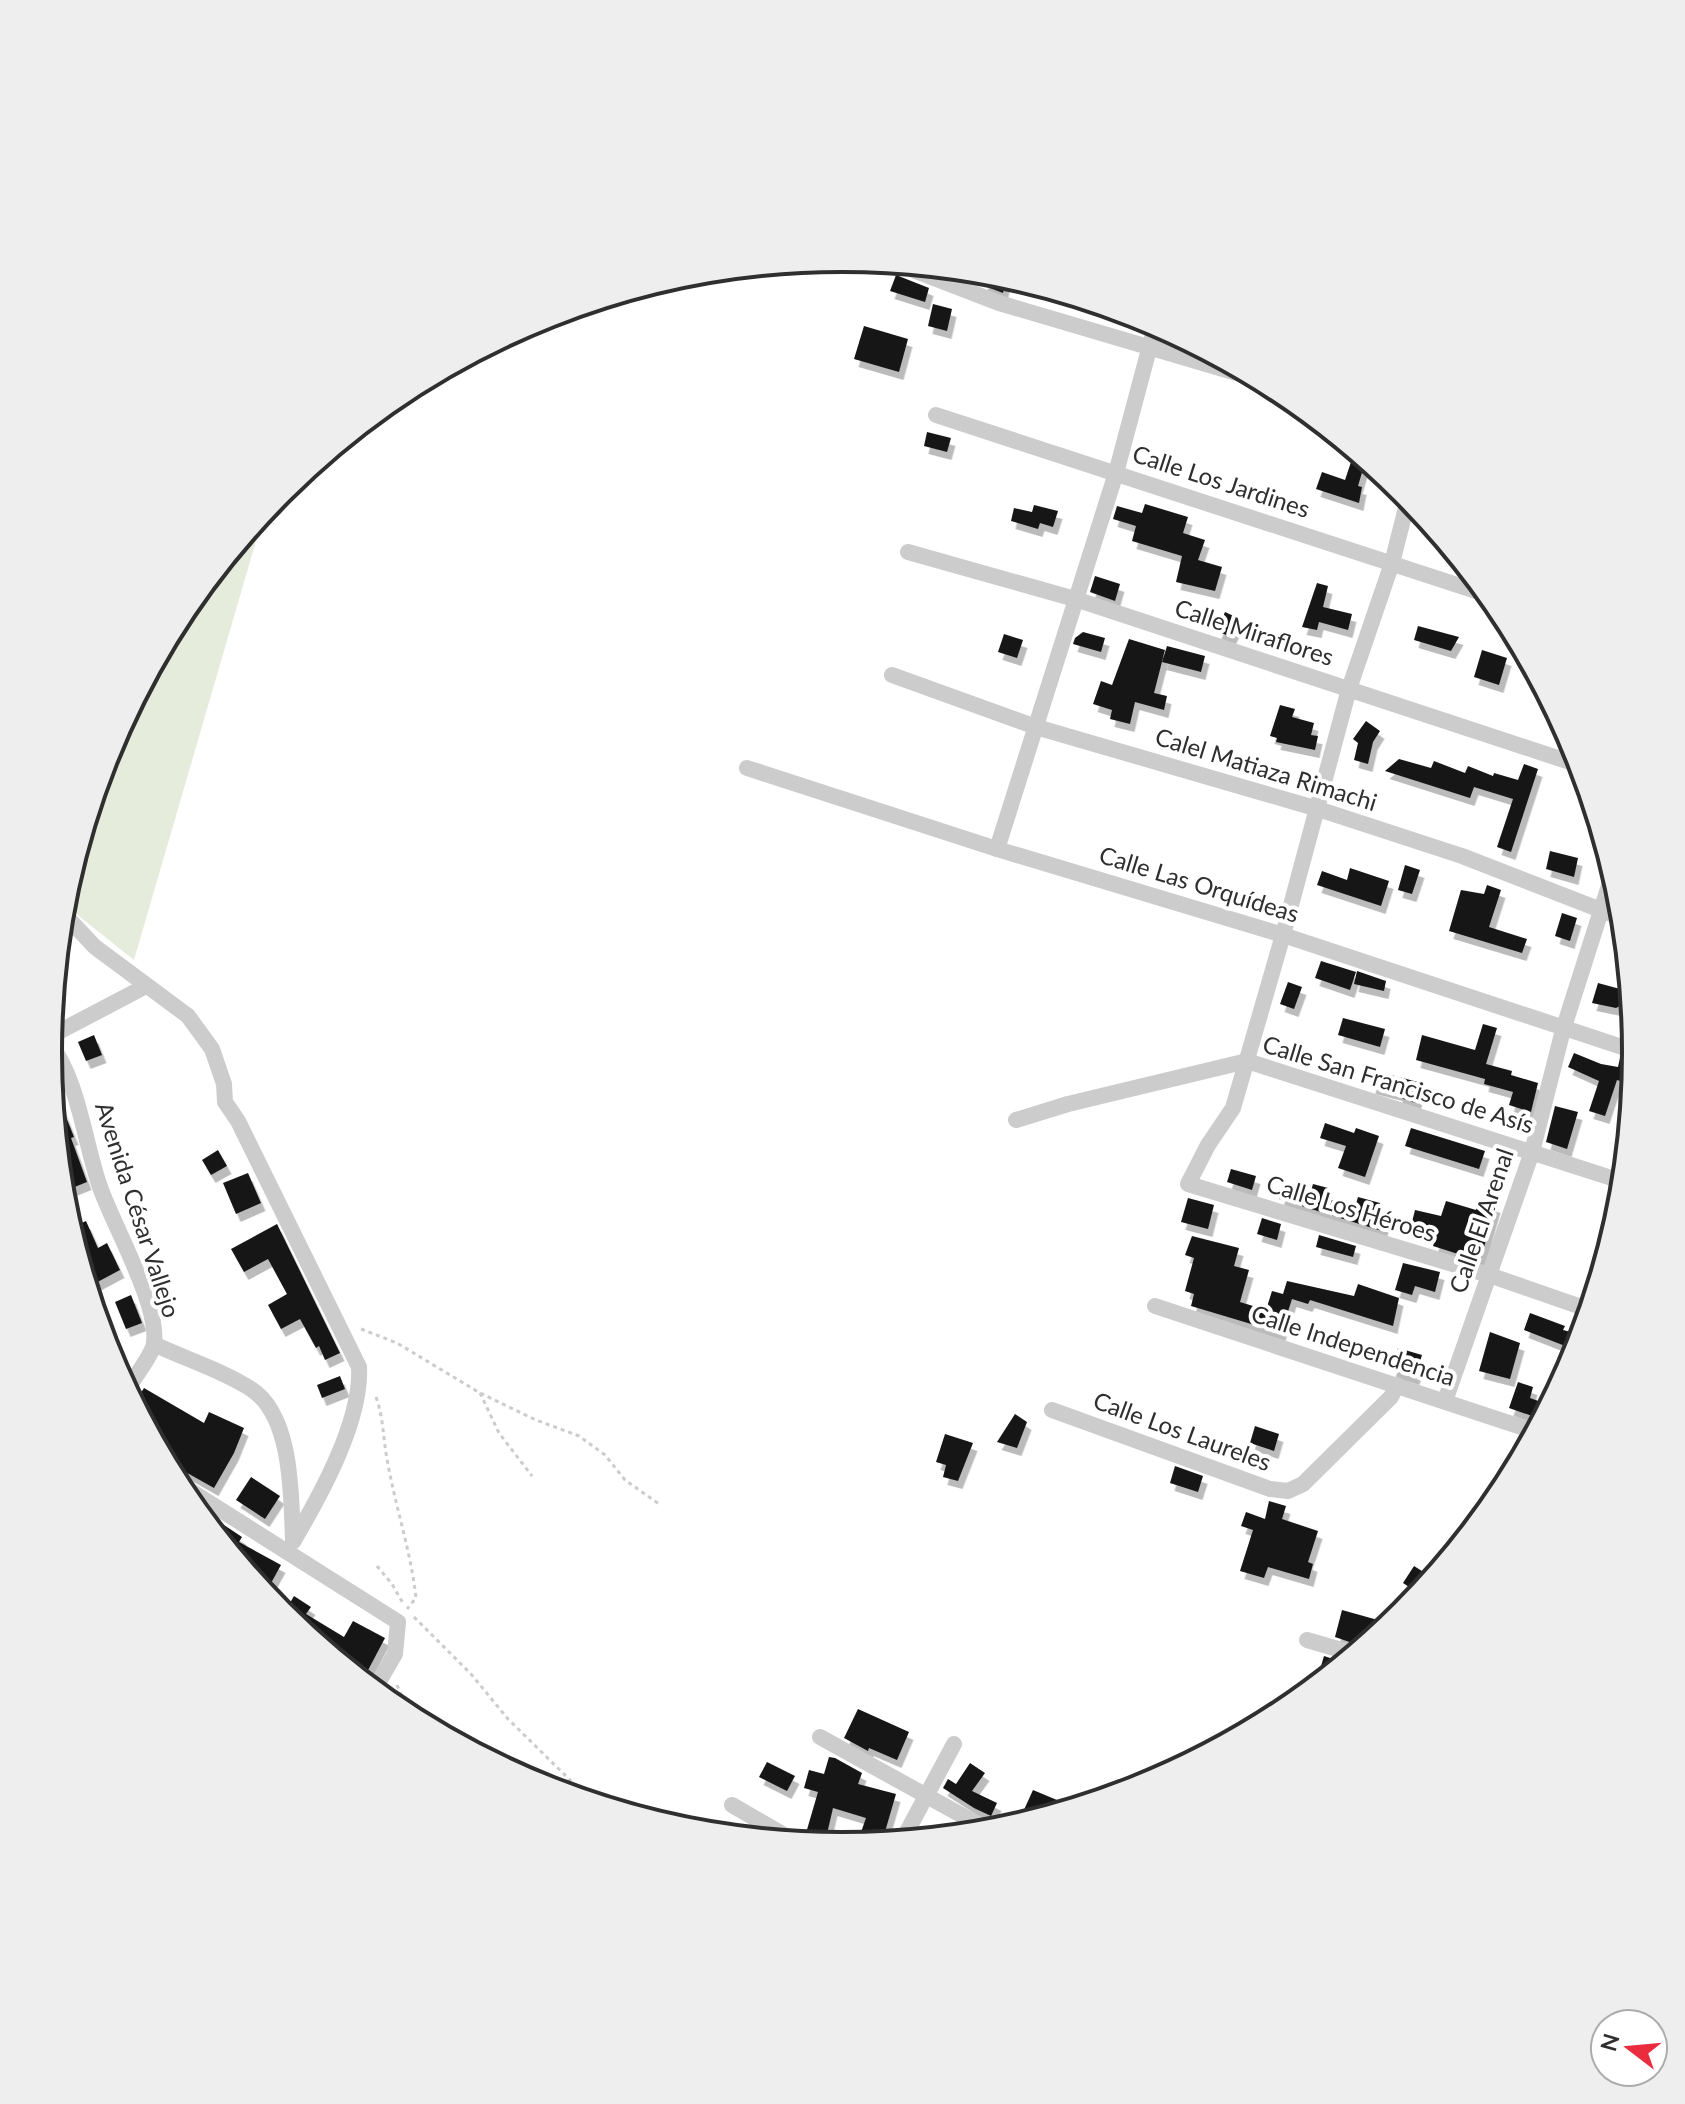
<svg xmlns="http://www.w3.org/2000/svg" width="1685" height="2104" font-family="Lato,sans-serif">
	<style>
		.green { fill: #e5ecdc }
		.building { fill: #161616; filter: url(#shadow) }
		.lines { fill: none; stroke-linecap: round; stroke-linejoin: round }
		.path { stroke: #ccc; stroke-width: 3; stroke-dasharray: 4 4; stroke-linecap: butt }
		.street { stroke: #ccc; stroke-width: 16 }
		.labels { text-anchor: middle; stroke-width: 8; stroke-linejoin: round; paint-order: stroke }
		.street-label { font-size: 24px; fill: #2f2f2f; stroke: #fff }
		.rim { fill: none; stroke: #2f2f2f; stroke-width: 4 }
	</style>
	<defs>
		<filter id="shadow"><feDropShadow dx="4.5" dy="8" stdDeviation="0" flood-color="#0004"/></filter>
	</defs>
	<rect width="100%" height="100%" fill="#fff"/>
	<!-- green -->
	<polygon class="green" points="265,510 134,960 80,917 63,897 109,748 182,610"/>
	<!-- building -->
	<g class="building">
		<polygon points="987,272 1007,276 1003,293 982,285"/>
		<polygon points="896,275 929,288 925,302 890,291"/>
		<polygon points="933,304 952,309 947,331 928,326"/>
		<polygon points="864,326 908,339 899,372 854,359"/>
		<polygon points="927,432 951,438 947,452 924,446"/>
		<polygon points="1355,450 1366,459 1358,486 1362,487 1359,503 1316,489 1322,472 1345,480"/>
		<polygon points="1145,504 1188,517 1183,533 1205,540 1198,560 1222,567 1215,591 1176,582 1182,556 1132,541 1136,526 1113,519 1117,506 1142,513"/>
		<polygon points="1034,505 1058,511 1053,527 1040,523 1038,529 1011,521 1014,508 1032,512"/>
		<polygon points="1095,576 1120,584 1115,601 1090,592"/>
		<polygon points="1317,583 1328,586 1323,607 1352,614 1348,630 1319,622 1317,630 1302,627"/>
		<polygon points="1225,612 1240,619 1231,637 1217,631"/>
		<polygon points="1418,626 1459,637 1451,651 1414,640"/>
		<polygon points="1083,632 1105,638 1101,652 1073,644 1075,638"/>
		<polygon points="1004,634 1023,640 1017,658 998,652"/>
		<polygon points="1129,639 1165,650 1154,693 1167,696 1164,710 1135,702 1130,724 1110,719 1112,710 1093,704 1101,681 1112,685"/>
		<polygon points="1167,646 1205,656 1201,672 1162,662"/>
		<polygon points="1482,650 1507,658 1499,685 1474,677"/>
		<polygon points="1280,705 1295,709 1292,717 1314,723 1311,735 1318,736 1315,750 1276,742 1277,738 1270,736"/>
		<polygon points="1366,721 1380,731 1373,742 1368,764 1354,760 1358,743 1353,739"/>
		<polygon points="1399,759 1431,768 1434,761 1465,773 1468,766 1493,776 1494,773 1518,780 1524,764 1538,769 1511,852 1497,847 1513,799 1474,787 1470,798 1385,771"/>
		<polygon points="1550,851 1578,858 1574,877 1546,869"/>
		<polygon points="1405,865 1420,870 1412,894 1398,890"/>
		<polygon points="1350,868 1389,881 1381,906 1317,885 1322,871 1347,880"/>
		<polygon points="1487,885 1501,890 1489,927 1527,939 1522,953 1449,931 1461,890 1484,894"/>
		<polygon points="1562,913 1577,918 1570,941 1555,936"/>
		<polygon points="1321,961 1356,972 1350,990 1315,978"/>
		<polygon points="1357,971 1386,981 1384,991 1354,984"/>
		<polygon points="1288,982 1302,987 1294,1009 1280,1004"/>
		<polygon points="1598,983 1620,989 1630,983 1632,999 1616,1008 1592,1003"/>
		<polygon points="1343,1018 1385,1029 1380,1047 1338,1035"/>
		<polygon points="1483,1024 1497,1028 1486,1064 1512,1071 1511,1075 1538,1083 1531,1112 1509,1105 1513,1092 1484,1084 1485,1079 1416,1060 1422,1035 1475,1050"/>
		<polygon points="94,1035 102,1055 86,1061 78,1042"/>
		<polygon points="1574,1053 1601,1064 1618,1067 1620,1058 1636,1063 1634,1085 1617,1080 1605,1116 1589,1111 1599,1081 1568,1067"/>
		<polygon points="1375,1071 1422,1083 1416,1103 1397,1097 1398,1093 1371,1086"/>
		<polygon points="56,1092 74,1137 71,1138 87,1182 62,1192 52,1093"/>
		<polygon points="1555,1106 1578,1112 1567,1149 1546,1142"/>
		<polygon points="1325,1123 1354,1133 1356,1128 1379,1136 1365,1177 1338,1168 1346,1146 1320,1138"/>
		<polygon points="1411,1128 1485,1151 1479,1169 1405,1146"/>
		<polygon points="218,1150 227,1166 211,1175 202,1160"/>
		<polygon points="1231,1169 1256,1176 1252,1190 1227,1182"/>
		<polygon points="248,1173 261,1203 236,1214 223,1183"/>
		<polygon points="1284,1183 1311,1191 1313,1184 1328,1188 1325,1198 1355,1207 1358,1197 1380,1203 1377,1212 1387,1215 1382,1231 1279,1199"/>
		<polygon points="1188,1198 1214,1205 1208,1229 1181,1222"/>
		<polygon points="1479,1200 1496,1205 1480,1261 1433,1246 1437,1233 1411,1226 1415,1210 1441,1216 1446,1201 1476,1210"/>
		<polygon points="1262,1218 1281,1224 1277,1240 1257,1234"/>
		<polygon points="86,1221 98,1248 107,1243 120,1270 90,1286 70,1228"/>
		<polygon points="277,1224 340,1353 325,1360 319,1346 316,1348 300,1319 281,1329 268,1305 287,1294 268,1259 244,1272 231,1249"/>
		<polygon points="1319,1235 1356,1246 1353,1257 1316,1247"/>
		<polygon points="1192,1236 1239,1248 1234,1266 1249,1270 1240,1302 1266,1310 1272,1291 1283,1294 1287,1281 1354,1296 1358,1284 1399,1298 1393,1326 1310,1300 1308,1304 1292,1299 1281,1333 1191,1306 1194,1294 1185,1291 1194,1258 1185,1255"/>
		<polygon points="1403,1263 1440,1272 1435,1292 1415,1286 1412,1295 1395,1290"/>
		<polygon points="131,1295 142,1323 126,1329 115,1302"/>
		<polygon points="1530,1313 1565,1326 1563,1330 1583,1335 1578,1351 1524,1330"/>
		<polygon points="1490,1332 1520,1343 1510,1379 1479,1371"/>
		<polygon points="1398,1348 1422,1355 1415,1377 1391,1370"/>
		<polygon points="340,1376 345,1389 322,1398 317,1385"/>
		<polygon points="1518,1382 1533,1387 1530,1398 1541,1402 1535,1417 1509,1408"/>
		<polygon points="144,1388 204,1423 209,1412 244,1428 234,1453 214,1488 164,1460 134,1404"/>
		<polygon points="1015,1414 1027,1422 1017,1448 997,1442"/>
		<polygon points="1255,1426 1279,1434 1274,1451 1250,1443"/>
		<polygon points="945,1434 973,1443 958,1481 943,1477 946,1465 936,1462"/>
		<polygon points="1175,1466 1203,1476 1198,1492 1170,1483"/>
		<polygon points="251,1477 280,1496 265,1519 236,1500"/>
		<polygon points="1269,1501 1286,1506 1282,1519 1318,1531 1308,1562 1313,1564 1309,1579 1268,1567 1264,1578 1240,1571 1253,1530 1241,1526 1246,1512 1265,1519"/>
		<polygon points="221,1523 242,1537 239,1542 281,1565 265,1594 208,1526 217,1529"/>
		<polygon points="1414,1566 1433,1578 1420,1594 1403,1583"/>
		<polygon points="294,1596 311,1607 306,1614 344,1637 353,1621 385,1638 366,1674 330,1654 283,1615"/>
		<polygon points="1342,1610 1392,1624 1364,1647 1335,1637"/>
		<polygon points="1324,1656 1345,1663 1315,1687"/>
		<polygon points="858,1709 909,1732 897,1760 869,1748 868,1751 844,1738"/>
		<polygon points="829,1757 835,1758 862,1773 858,1784 896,1794 882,1842 860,1835 866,1818 833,1808 826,1838 806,1833 818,1792 804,1788 809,1770 824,1774"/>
		<polygon points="767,1762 795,1776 787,1791 759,1777"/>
		<polygon points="970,1763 985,1773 972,1791 997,1803 991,1816 974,1808 943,1788 948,1779 956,1784"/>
		<polygon points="1033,1790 1057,1800 1051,1815 1038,1819 1023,1812"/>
	</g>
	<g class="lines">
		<!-- path -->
		<g class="path">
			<polyline points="361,1329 397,1343 480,1393 536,1420 579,1436 605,1455 625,1480 659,1504"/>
			<polyline points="480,1393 499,1433 532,1476"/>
			<path d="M 376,1397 C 384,1419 383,1441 388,1464 C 396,1509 411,1552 416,1598 L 407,1609"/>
			<polyline points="377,1566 392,1584 404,1605"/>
			<polyline points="414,1617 471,1674 508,1719 571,1781"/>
			<polyline points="397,1685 411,1718"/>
		</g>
		<!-- street -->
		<g class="street">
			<polyline points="895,263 999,303 1267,382"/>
			<polyline points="936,415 1491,596"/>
			<polyline points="1409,496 1392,563 1349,689 1283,935 1233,1108 1208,1145 1188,1184 1489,1275 1590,1310"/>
			<polyline points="908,552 1075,599 1582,766"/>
			<polyline points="892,675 1036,727 1318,809 1462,856 1624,919"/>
			<polyline points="747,768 997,849 1283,935 1637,1052"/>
			<polyline points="997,849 1116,473 1156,323"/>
			<path d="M 62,912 L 95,947 L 188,1016 L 212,1049 L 224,1084 L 225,1102 L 238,1121 L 359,1367 C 362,1421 320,1496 293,1542"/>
			<polyline points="49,1037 146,986"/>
			<path d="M 49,1042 C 79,1081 84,1141 100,1187 C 113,1225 159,1304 154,1343 C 153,1354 133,1379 127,1390"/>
			<polyline points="1016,1120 1068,1104 1247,1061 1624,1182"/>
			<polyline points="1155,1306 1536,1432"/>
			<path d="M 154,1344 C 185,1359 222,1370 251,1389 C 293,1416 291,1497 293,1540"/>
			<polyline points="1445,1401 1532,1152 1563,1030 1614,870"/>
			<polyline points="1052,1410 1270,1489 1288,1491 1303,1484 1391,1397 1397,1385"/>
			<polyline points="175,1481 398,1622 395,1654 374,1690"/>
			<polyline points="1307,1640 1355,1654"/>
			<polyline points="820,1737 992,1832"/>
			<polyline points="732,1805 796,1842"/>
			<polyline points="902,1841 954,1744"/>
		</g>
	</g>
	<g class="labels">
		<!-- street labels -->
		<g class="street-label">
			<text transform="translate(1221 482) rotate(18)" y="8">Calle Los Jardines</text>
			<text transform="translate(1254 633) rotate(18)" y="8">Calle Miraflores</text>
			<text transform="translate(1266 770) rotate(17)" y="8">Calel Matiaza Rimachi</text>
			<text transform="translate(1199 885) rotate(17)" y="8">Calle Las Orquídeas</text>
			<text transform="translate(1398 1085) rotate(17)" y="8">Calle San Francisco de Asís</text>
			<text transform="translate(1351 1209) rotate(17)" y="8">Calle Los Héroes</text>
			<text transform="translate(137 1210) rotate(72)" y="8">Avenida César Vallejo</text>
			<text transform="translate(1482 1221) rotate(-71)" y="8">Calle El Arenal</text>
			<text transform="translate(1353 1346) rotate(18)" y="8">Calle Independencia</text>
			<text transform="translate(1182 1432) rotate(20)" y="8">Calle Los Laureles</text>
		</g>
	</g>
	<!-- crop -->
	<path d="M0 0H1685V2104H0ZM62 1052a780 780 0 1 1 1560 0a780 780 0 1 1-1560 0Z" fill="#eee" fill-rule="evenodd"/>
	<path class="rim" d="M62 1052a780 780 0 1 1 1560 0a780 780 0 1 1-1560 0Z"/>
	<!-- north arrow -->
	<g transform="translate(1629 2048) rotate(286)"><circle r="38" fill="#ffffff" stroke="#acacac" stroke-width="2"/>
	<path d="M0-6L14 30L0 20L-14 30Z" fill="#ea2c3e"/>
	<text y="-12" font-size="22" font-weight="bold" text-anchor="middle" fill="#2f2f2f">N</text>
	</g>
</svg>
